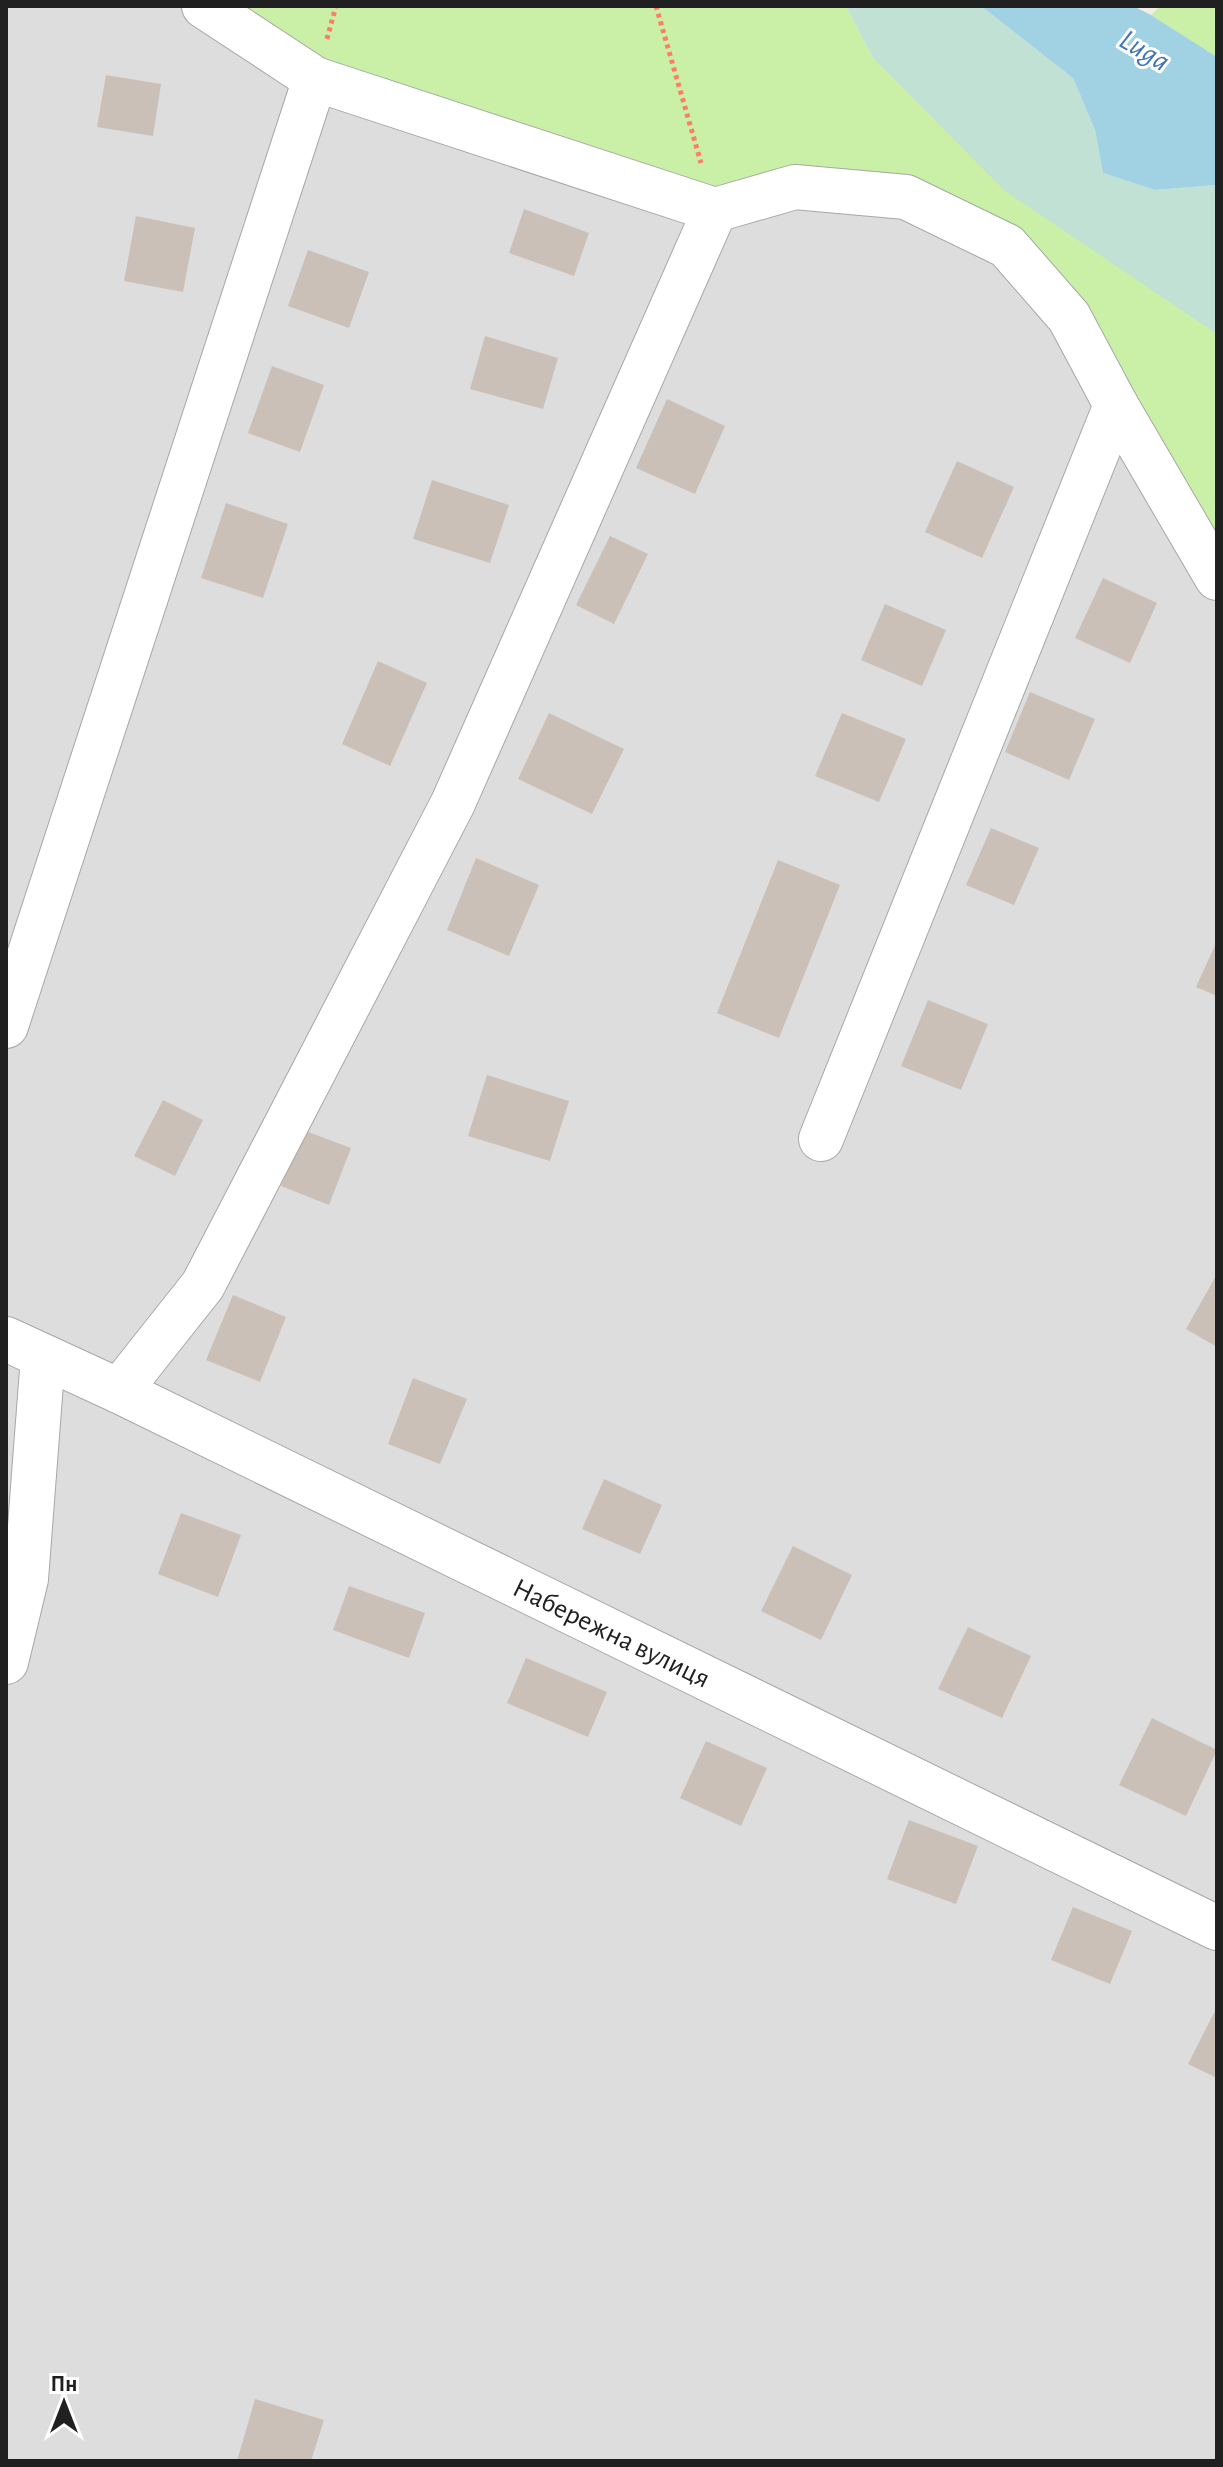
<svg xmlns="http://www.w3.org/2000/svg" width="1223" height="2467" font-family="'Alegreya Sans',sans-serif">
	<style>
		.residential { fill: #dedddd }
		.grass { fill: #c9f0a6 }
		.wetland { fill: #c0e1d3 }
		.water { fill: #a1d2e3 }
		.building { fill: #cac0b8 }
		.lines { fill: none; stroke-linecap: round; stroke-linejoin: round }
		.minor-casing { stroke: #a7a7a7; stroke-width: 46 }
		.path { stroke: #ff7c68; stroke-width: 5; stroke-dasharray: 4 4; stroke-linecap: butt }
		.minor { stroke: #fff; stroke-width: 44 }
		.labels { text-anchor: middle; stroke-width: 6; stroke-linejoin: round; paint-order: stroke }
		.street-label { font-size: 28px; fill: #202020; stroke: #fff }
		.water-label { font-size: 30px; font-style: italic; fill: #4075b2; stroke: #fff }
	</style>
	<rect width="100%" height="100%" fill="#f1eee5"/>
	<!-- residential -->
	<polygon class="residential" points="6,6 204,6 795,187 1007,246 1217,578 1217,2461 6,2461"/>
	<!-- grass -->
	<g class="grass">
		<polygon points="204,6 846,6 873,58 1217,334 1217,578 1069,317 905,197 715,210 315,79"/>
		<polygon points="1160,6 1217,6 1217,57 1151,15"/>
	</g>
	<!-- wetland -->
	<polygon class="wetland" points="846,6 981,6 1073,78 1095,130 1103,173 1155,190 1217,185 1217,334 1005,191 873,58"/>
	<!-- water -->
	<polygon class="water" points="981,6 1133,6 1151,15 1217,57 1217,185 1155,190 1103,173 1095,130 1073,78"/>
	<!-- building -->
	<g class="building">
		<polygon points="106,75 161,84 153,136 97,127"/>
		<polygon points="524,209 589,233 574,276 509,253"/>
		<polygon points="136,216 195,228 183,292 124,281"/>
		<polygon points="308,250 369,272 349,328 288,306"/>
		<polygon points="485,336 558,358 543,409 470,389"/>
		<polygon points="272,366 324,385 300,452 248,433"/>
		<polygon points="667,399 725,426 695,494 636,468"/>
		<polygon points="957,461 1014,487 982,558 925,532"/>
		<polygon points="432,480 509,505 490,563 413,539"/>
		<polygon points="226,503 288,524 263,598 201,578"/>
		<polygon points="610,536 648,554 614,624 576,605"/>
		<polygon points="1103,578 1157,603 1130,663 1075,638"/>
		<polygon points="885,604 946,630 922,686 861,660"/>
		<polygon points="378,661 427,683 390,766 342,744"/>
		<polygon points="1030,692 1095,719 1069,780 1005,752"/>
		<polygon points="549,713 624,749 592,814 518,779"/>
		<polygon points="842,713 906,739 879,802 815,776"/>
		<polygon points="991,828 1039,848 1014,905 966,885"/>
		<polygon points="476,858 539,885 509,956 447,930"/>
		<polygon points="778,860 840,885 779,1038 717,1013"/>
		<polygon points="1217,941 1217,996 1196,987"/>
		<polygon points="928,1000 988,1024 961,1090 901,1066"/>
		<polygon points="487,1075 569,1101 550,1161 468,1136"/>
		<polygon points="163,1100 203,1120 175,1176 134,1156"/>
		<polygon points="303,1130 351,1148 329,1205 281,1186"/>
		<polygon points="1217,1274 1217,1347 1186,1329"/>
		<polygon points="233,1295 286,1317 260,1382 206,1360"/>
		<polygon points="413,1378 467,1399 440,1464 388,1444"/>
		<polygon points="604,1479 662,1505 640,1554 582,1529"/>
		<polygon points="181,1513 241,1535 218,1597 158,1574"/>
		<polygon points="793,1546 852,1575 821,1640 761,1611"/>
		<polygon points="349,1586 425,1613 409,1658 333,1630"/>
		<polygon points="968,1627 1031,1656 1002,1718 938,1689"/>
		<polygon points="526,1658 607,1692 588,1737 507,1703"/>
		<polygon points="1152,1718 1217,1750 1186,1816 1119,1785"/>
		<polygon points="706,1741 767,1768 741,1826 680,1798"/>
		<polygon points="909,1820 978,1846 956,1904 887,1879"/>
		<polygon points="1073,1907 1132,1931 1110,1984 1051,1960"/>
		<polygon points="1217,2007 1217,2078 1188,2064"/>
		<polygon points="255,2399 324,2420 311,2461 237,2461"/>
	</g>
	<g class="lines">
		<defs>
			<g id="minor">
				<polyline points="204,6 315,79 715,210 795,187 906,197 1007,246 1069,317 1116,405 1217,578"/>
				<polyline points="6,1026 315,79"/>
				<polyline points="821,1139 1116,405"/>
				<polyline points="6,1339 119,1391 1217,1928"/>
				<polyline points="119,1391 203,1285 453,803 715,210"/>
				<polyline points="6,1662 26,1579 43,1357"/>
			</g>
		</defs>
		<!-- minor casing -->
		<use href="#minor" class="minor-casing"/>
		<!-- path -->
		<g class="path">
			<polyline points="656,6 701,163"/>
			<polyline points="327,39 336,6"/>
		</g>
		<!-- minor -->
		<use href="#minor" class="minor"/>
	</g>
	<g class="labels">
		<!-- street labels -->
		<g class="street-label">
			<text transform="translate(612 1632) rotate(26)" y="10">Набережна вулиця</text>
		</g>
		<!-- water labels -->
		<g class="water-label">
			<text transform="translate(1145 50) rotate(31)" y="10">Luga</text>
		</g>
	</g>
	<!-- border -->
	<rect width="1223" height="2467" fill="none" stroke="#202020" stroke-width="16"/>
	<!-- north arrow -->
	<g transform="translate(64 2403)" stroke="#ffffff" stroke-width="6" paint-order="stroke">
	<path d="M0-6L14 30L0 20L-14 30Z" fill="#202020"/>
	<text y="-12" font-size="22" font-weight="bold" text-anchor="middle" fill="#202020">Пн</text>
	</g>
</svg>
